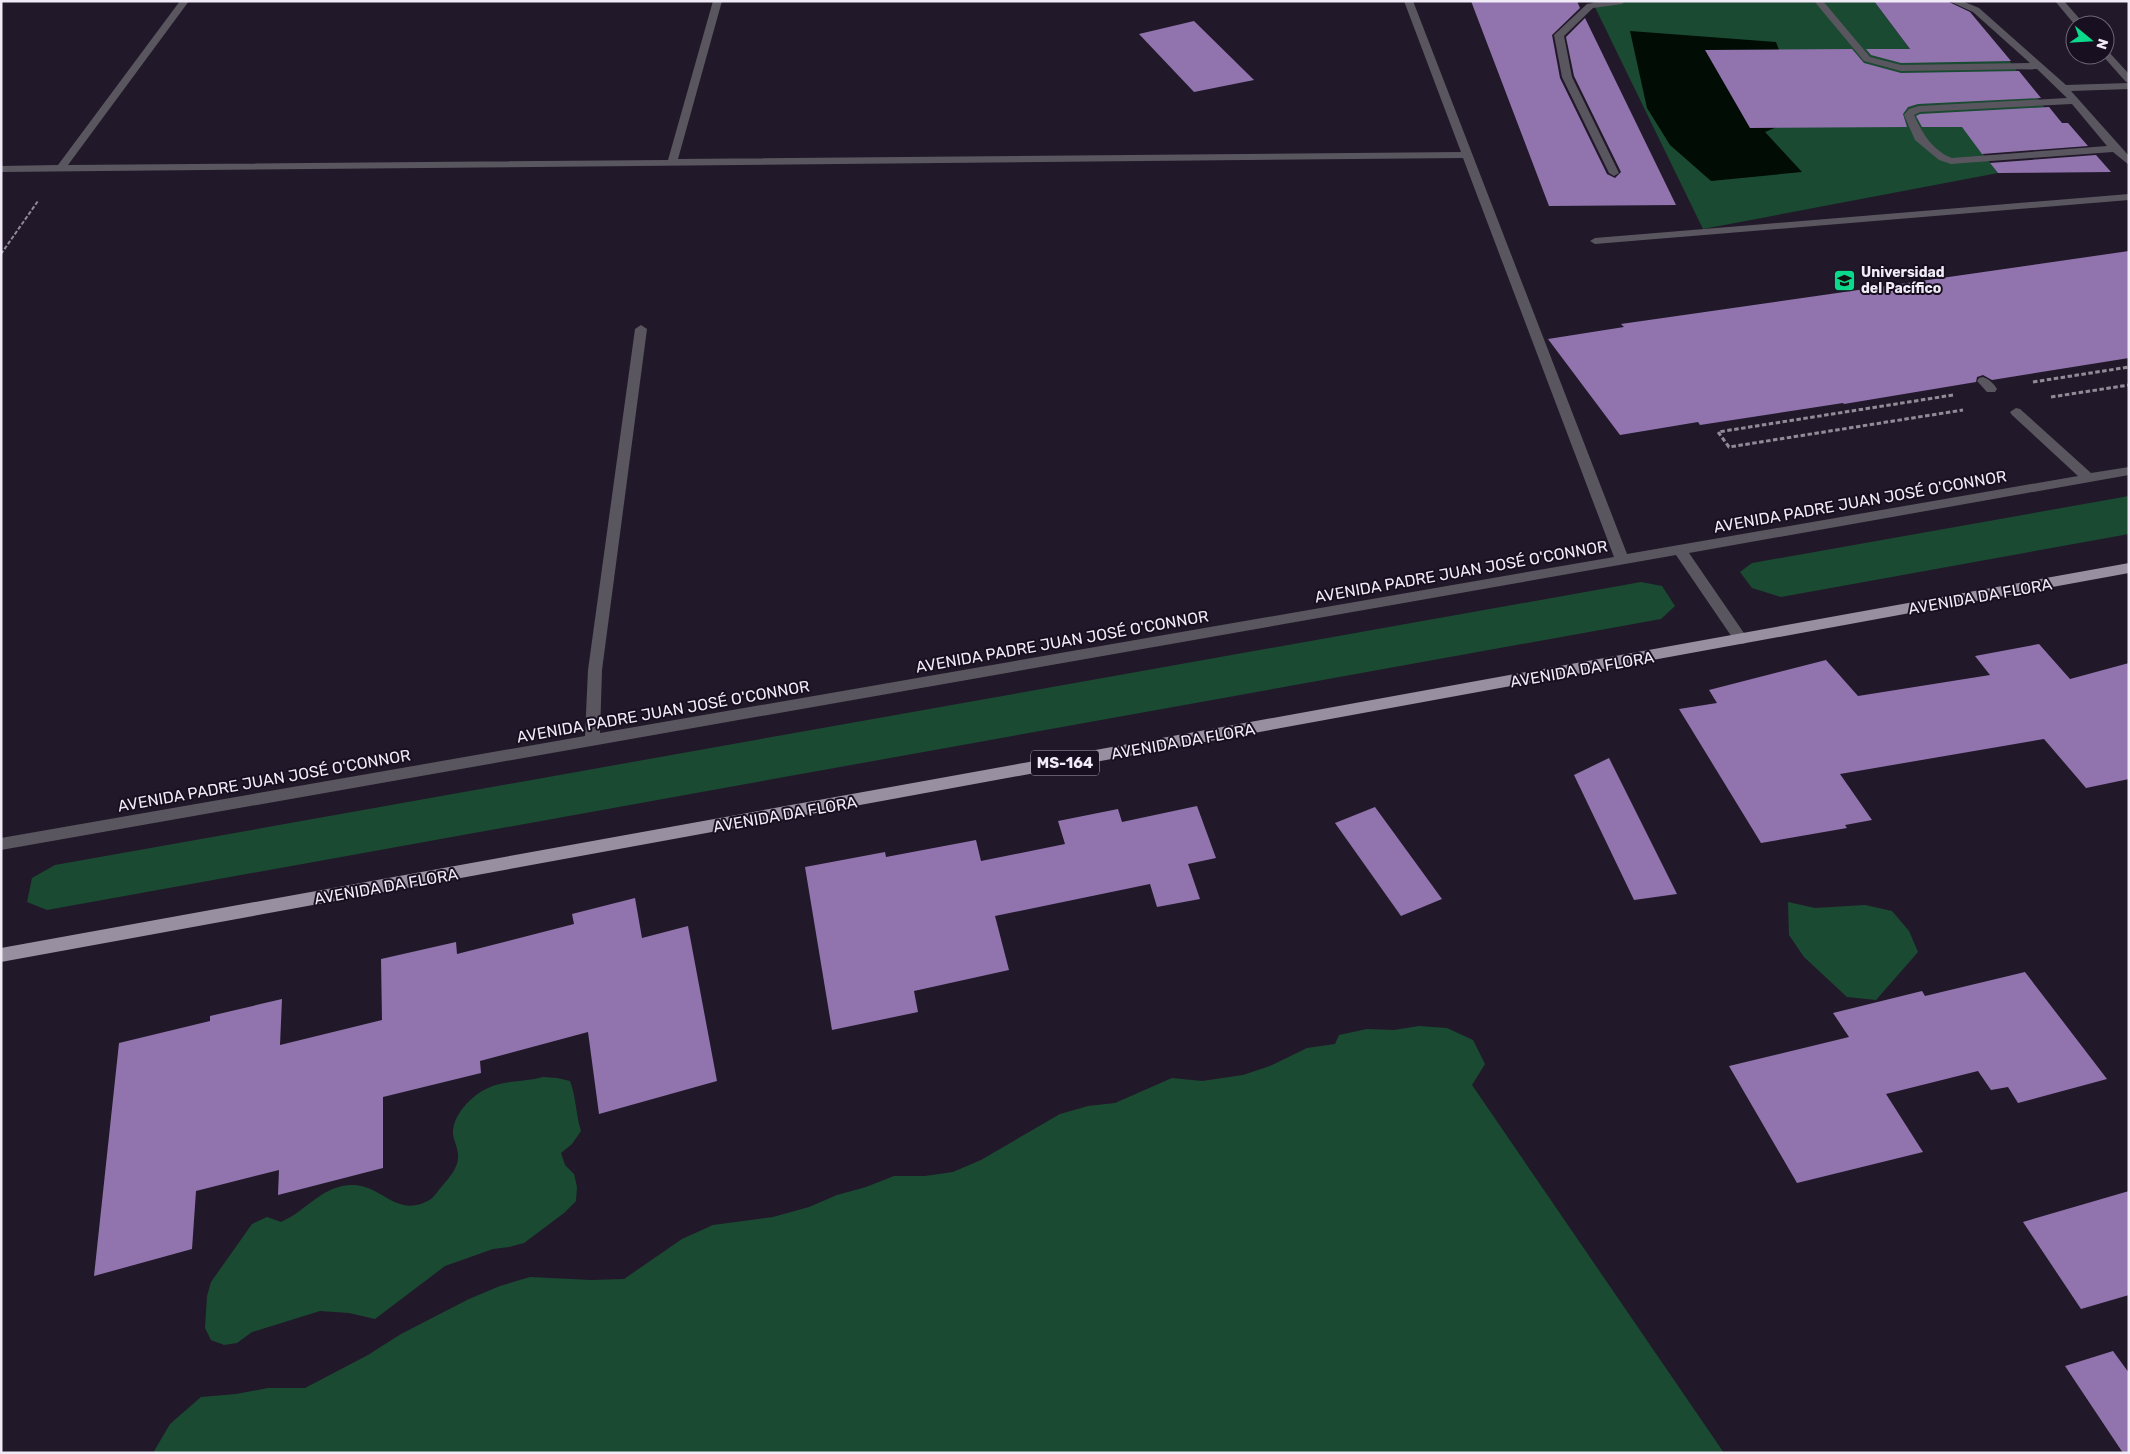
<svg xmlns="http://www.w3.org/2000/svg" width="2130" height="1454" font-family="Rubik,sans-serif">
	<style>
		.green { fill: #1b4a32 }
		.water { fill: #000c04 }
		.building { fill: #9174ae }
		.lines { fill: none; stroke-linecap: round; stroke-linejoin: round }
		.path-far1 { stroke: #918b98; stroke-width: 2; stroke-dasharray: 4 2; stroke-linecap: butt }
		.path { stroke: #918b98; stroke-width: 3; stroke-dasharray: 4.5 2.5; stroke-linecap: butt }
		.minor { fill: #5a565f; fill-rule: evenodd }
		.major { fill: #9890a1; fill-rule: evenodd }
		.labels { text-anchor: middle; stroke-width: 4; stroke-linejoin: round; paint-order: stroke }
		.far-poi-label { font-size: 14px; font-weight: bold; fill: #f0ebf6; stroke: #181020; text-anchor: start }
		.shield { fill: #181020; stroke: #afa9b6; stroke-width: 1 }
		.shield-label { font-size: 15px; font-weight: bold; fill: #f0ebf6 }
		.street-label { font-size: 16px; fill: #f0ebf6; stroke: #181020 }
	</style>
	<rect width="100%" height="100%" fill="#211929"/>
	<!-- green -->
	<g class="green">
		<polygon points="1592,1 1874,1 1917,59 2008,59 2056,123 1960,124 1998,173 1703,229"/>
		<polygon points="2129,496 2129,534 1781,597 1752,588 1740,572 1752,563"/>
		<polygon points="1641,582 1662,586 1675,606 1661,619 47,910 27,902 32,878 55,865"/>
		<polygon points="1788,902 1815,908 1865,905 1892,911 1909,931 1918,952 1876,1000 1847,997 1804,957 1789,935"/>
		<polygon points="1419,1026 1447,1028 1473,1040 1485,1064 1472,1085 1724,1453 153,1453 170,1424 201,1397 236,1394 268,1388 305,1388 368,1355 401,1334 469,1299 500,1286 530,1277 591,1280 624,1279 682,1239 713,1225 773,1217 809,1207 837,1195 866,1187 894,1176 925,1176 953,1172 981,1160 1060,1114 1088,1106 1115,1103 1172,1078 1202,1081 1243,1075 1270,1066 1307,1048 1335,1044 1339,1035 1367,1029 1394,1030"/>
		<path d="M 543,1077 L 557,1078 L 570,1081 C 576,1097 576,1115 581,1131 L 572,1144 L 561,1153 L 565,1165 L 574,1174 L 577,1187 L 576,1201 L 564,1213 L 524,1243 L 509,1247 L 493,1249 L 445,1266 L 375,1319 L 349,1313 L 320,1311 L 252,1332 L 237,1343 L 224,1345 L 211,1340 L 205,1328 L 207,1296 L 211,1282 L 252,1224 L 267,1217 L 281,1222 C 308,1210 322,1185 353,1185 C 382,1185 398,1220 431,1199 C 435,1196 439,1189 443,1185 C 449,1178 457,1169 458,1159 C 459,1149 454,1142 453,1134 C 452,1115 472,1095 488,1088 C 505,1080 525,1082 543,1077 Z"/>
	</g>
	<!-- water -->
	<polygon class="water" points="1630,31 1776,42 1796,96 1782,125 1765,132 1802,172 1711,181 1670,145 1647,108"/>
	<!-- building -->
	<g class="building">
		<polygon points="1471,1 1577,1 1580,8 1552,35 1560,78 1607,174 1615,178 1621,172 1574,76 1566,37 1585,18 1676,205 1549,206"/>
		<polygon points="1874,1 1947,1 1970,12 2011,61 1901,63 1871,55 1866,49 1910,49"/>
		<polygon points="1194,21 1254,80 1194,92 1139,34"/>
		<polygon points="1852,49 1864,63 1901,73 2019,71 2041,98 1918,104 1908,107 1903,114 1907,127 1750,128 1705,50"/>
		<polygon points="2049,107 2062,123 2068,123 2088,146 1982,154 1962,127 1922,127 1916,116 1920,114"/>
		<polygon points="2096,155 2111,172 1998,173 1990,163"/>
		<polygon points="2129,251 2129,358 1992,380 1983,375 1977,377 1976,382 1844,404 1843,403 1700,425 1698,422 1620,435 1548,339 1624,327 1621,324"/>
		<polygon points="2039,644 2070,679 2129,663 2129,779 2086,788 2044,739 1840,774 1872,820 1845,825 1847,828 1761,843 1679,709 1717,703 1709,690 1826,660 1858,696 1990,675 1975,656"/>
		<polygon points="1609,758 1677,894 1634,900 1574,775"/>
		<polygon points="1197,806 1216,858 1188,864 1200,899 1157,907 1150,884 995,916 1009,970 914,991 918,1012 832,1030 805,867 885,852 886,857 976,840 981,861 1065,844 1058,821 1118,809 1122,822"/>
		<polygon points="1375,807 1442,899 1401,916 1335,823"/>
		<polygon points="635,898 642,938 688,926 717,1081 599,1114 588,1032 480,1061 481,1073 383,1097 383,1168 278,1195 279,1170 196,1191 192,1249 94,1276 119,1043 210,1021 210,1016 282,999 280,1045 382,1020 381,959 456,942 457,954 574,924 572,914"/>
		<polygon points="2025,972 2107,1079 2018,1103 2008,1087 1991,1090 1978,1071 1886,1094 1923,1152 1797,1183 1729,1066 1849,1037 1833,1013 1922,991 1925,996"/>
		<polygon points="2129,1191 2129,1295 2081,1309 2023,1222"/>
		<polygon points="2113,1351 2129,1373 2129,1453 2123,1453 2065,1366"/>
	</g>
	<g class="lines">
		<!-- path-far1 -->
		<polyline class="path-far1" points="1,254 38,201"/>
		<!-- path -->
		<g class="path">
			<polyline points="2033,382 2129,367"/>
			<polyline points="1953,395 1718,432 1729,447 1963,410"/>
			<polyline points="2051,397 2129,385"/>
		</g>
		<!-- minor -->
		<g class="minor">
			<polygon points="180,1 189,1 68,165 668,160 713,1 722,1 678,159 1461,152 1404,1 1413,1 1627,554 2078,476 2012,415 2010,412 2016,408 2020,409 2091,473 2129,467 2129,475 1689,553 1748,639 1746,643 1741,644 1736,643 1676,555 1,850 1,838 585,736 588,670 635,329 641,325 647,329 602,670 600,733 1614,557 1463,158 1,172 1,166 58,165"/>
			<polygon points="1603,1 1626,1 1622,4 1593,8 1564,36 1572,77 1619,173 1614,176 1609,173 1562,77 1554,35 1587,4"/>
			<path d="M 1814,1 L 1823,1 L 1870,57 L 1901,65 L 2030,63 L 1973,12 L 1949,1 L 1962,1 L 1979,8 L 2066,85 L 2129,83 L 2129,89 L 2071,91 L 2129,156 L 2129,165 L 2113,152 L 1951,164 L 1939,160 L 1915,140 L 1904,115 L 1909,109 L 1919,106 L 2067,98 L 2037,69 L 1901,71 L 1864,61 ZM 2072,104 L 2107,146 L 1952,158 C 1933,151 1922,133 1914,115 L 1920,112 Z"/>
			<polygon points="2055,1 2064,1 2085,25 2075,25"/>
			<polygon points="2105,50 2108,51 2129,74 2129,83 2126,82 2102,55 2105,55"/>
			<polygon points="2129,194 2129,200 1595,244 1590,241 1595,238"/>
			<path d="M 1983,377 C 1989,379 1994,384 1997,389 L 1995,392 L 1987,392 L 1977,381 L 1979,378 Z"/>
		</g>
		<!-- major -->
		<polygon class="major" points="2129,563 2129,573 1,962 1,948"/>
	</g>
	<!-- icons -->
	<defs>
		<symbol id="university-square" viewBox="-11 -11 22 22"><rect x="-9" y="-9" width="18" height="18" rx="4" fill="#0bd98b" stroke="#181020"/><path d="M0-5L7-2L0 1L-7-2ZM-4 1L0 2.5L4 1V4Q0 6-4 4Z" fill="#111"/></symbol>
	</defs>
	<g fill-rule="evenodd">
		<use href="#university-square" x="1832" y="268" width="25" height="25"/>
	</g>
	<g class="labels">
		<!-- far-poi labels -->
		<g class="far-poi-label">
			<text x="1861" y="277">Universidad<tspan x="1861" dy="16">del Pacífico</tspan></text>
		</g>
		<!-- shield labels -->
		<rect class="shield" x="1031" y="750.5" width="68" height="25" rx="4"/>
		<g class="shield-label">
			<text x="1065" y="768">MS-164</text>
		</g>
		<!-- street labels -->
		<g class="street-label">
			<text transform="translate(1860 501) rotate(-10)" y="6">AVENIDA PADRE JUAN JOSÉ O'CONNOR</text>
			<text transform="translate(1461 571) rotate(-10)" y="6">AVENIDA PADRE JUAN JOSÉ O'CONNOR</text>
			<text transform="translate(1980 596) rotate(-10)" y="6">AVENIDA DA FLORA</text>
			<text transform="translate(1062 641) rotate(-10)" y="6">AVENIDA PADRE JUAN JOSÉ O'CONNOR</text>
			<text transform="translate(1582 669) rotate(-10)" y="6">AVENIDA DA FLORA</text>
			<text transform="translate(663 711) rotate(-10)" y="6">AVENIDA PADRE JUAN JOSÉ O'CONNOR</text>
			<text transform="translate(1183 741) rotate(-10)" y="6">AVENIDA DA FLORA</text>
			<text transform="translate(264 780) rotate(-10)" y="6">AVENIDA PADRE JUAN JOSÉ O'CONNOR</text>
			<text transform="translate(785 814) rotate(-10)" y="6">AVENIDA DA FLORA</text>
			<text transform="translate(386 886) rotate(-10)" y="6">AVENIDA DA FLORA</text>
		</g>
	</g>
	<!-- border -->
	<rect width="2130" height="1454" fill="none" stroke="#f0ebf6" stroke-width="5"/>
	<!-- north arrow -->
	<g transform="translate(2090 40) rotate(108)"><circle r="24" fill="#181020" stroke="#6e6876"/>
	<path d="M0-4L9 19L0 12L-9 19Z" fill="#0bd98b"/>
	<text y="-8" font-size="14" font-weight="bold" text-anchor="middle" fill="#f0ebf6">N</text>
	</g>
</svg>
